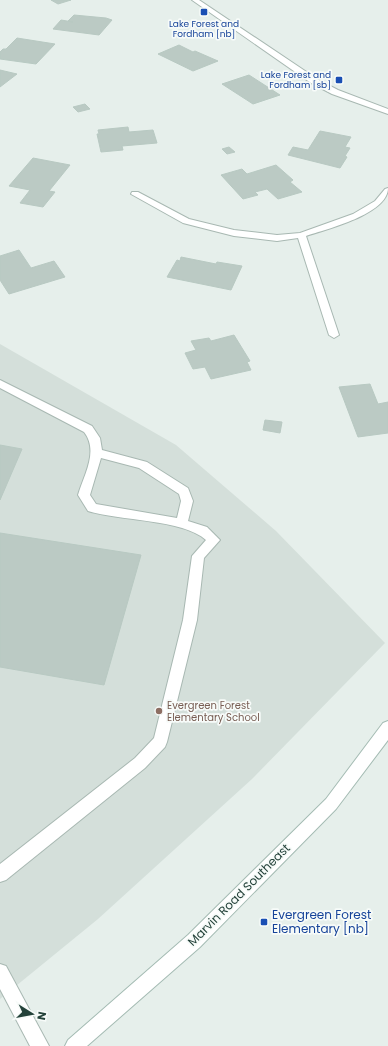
<svg xmlns="http://www.w3.org/2000/svg" width="388" height="1046" font-family="Poppins,sans-serif">
	<style>
		.built { fill: #d4dfda }
		.building { fill: #bbcac4; stroke: #b8c9c2 }
		.lines { fill: none; stroke-linecap: round; stroke-linejoin: round }
		.lane-casing { stroke: #a8b8b2; stroke-width: 2 }
		.street-casing { stroke: #a8b8b2; stroke-width: 2 }
		.secondary-casing { stroke: #a4bbb3; stroke-width: 2 }
		.lane { fill: #fff; fill-rule: evenodd }
		.street { fill: #fff; fill-rule: evenodd }
		.secondary { fill: #fff; fill-rule: evenodd }
		.transit-dot { fill: #1a4fb4; stroke: #f7fbf9; stroke-width: 1.5 }
		.education-dot { fill: #8d6e63; stroke: #f7fbf9; stroke-width: 1.5 }
		.labels { text-anchor: middle; stroke-width: 3.5; stroke-linejoin: round; paint-order: stroke }
		.far-transit-label { font-size: 9px; fill: #164399; stroke: #f7fbf9 }
		.education-label { font-size: 10px; fill: #785e54; stroke: #f7fbf9; text-anchor: start }
		.near-street-label { font-size: 12px; fill: #24423a; stroke: #f7fbf9 }
		.near-transit-label { font-size: 12px; fill: #164399; stroke: #f7fbf9; text-anchor: start }
	</style>
	<rect width="100%" height="100%" fill="#e6efeb"/>
	<!-- built -->
	<polygon class="built" points="0,344 176,445 276,531 385,643 252,779 98,919 0,999"/>
	<!-- building -->
	<g class="building">
		<polygon points="51,0 71,0 58,4"/>
		<polygon points="74,15 106,18 112,20 99,35 53,29 61,20 73,22 68,21"/>
		<polygon points="17,38 55,44 36,64 0,59 0,52 3,49 6,49"/>
		<polygon points="179,45 193,52 195,51 218,61 193,71 158,54"/>
		<polygon points="0,70 17,74 0,87"/>
		<polygon points="249,75 280,95 253,104 222,84"/>
		<polygon points="85,104 90,109 78,112 73,107"/>
		<polygon points="128,127 129,132 153,130 157,143 122,146 123,150 101,152 97,134 99,134 98,130"/>
		<polygon points="320,131 351,137 345,147 350,148 345,156 347,157 340,168 288,155 293,147 308,150"/>
		<polygon points="229,147 235,152 227,154 222,149"/>
		<polygon points="33,158 70,165 49,191 55,192 43,207 20,203 30,190 9,186"/>
		<polygon points="276,165 293,180 290,182 302,192 278,199 267,189 255,192 258,195 243,199 221,175 242,169 247,174"/>
		<polygon points="19,250 31,268 54,261 65,277 9,294 0,280 0,256"/>
		<polygon points="181,257 216,264 217,262 242,266 231,290 167,277 177,260 180,261"/>
		<polygon points="234,335 250,361 247,362 251,370 211,379 205,367 193,369 185,353 196,350 191,341 209,338 211,341"/>
		<polygon points="370,384 378,404 388,402 388,433 358,437 339,387"/>
		<polygon points="265,420 282,422 280,433 263,430"/>
		<polygon points="0,445 22,449 0,500"/>
		<polygon points="0,533 141,555 104,685 0,667"/>
	</g>
	<g class="lines">
		<defs>
			<g id="lane">
				<path d="M 0,380 L 92,426 L 100,438 L 102,450 L 147,462 L 188,488 L 193,501 L 188,521 L 207,527 L 220,540 L 204,558 L 197,620 L 167,742 L 165,747 L 145,768 L 6,880 L 0,882 L 0,864 L 135,758 L 154,738 L 183,620 L 192,556 L 206,540 C 183,519 119,521 88,511 L 78,495 C 84,475 99,451 84,432 L 0,388 ZM 101,458 L 139,468 L 179,494 L 181,501 L 177,518 L 96,504 L 90,495 Z"/>
				<polygon points="0,964 6,966 49,1046 30,1046 0,989"/>
			</g>
			<g id="street">
				<polygon points="192,0 199,0 317,79 338,90 388,109 388,114 332,94 311,83"/>
				<path d="M 388,188 C 388,214 327,229 306,236 L 339,335 L 334,338 L 329,335 L 298,238 L 277,241 L 234,236 L 183,223 L 131,194 L 132,192 L 138,192 L 189,219 L 234,230 L 277,235 L 300,233 L 353,214 L 375,201 L 385,189 Z"/>
			</g>
			<polygon id="secondary" points="388,721 388,740 336,809 200,947 87,1046 65,1046 68,1040 188,935 326,799 383,723"/>
		</defs>
		<!-- lane casing -->
		<use href="#lane" class="lane-casing"/>
		<!-- street casing -->
		<use href="#street" class="street-casing"/>
		<!-- secondary casing -->
		<use href="#secondary" class="secondary-casing"/>
		<!-- lane -->
		<use href="#lane" class="lane"/>
		<!-- street -->
		<use href="#street" class="street"/>
		<!-- secondary -->
		<use href="#secondary" class="secondary"/>
	</g>
	<!-- markers -->
	<g class="transit-dot">
		<rect x="200" y="8" width="8" height="8" rx="2"/>
		<rect x="335" y="76" width="8" height="8" rx="2"/>
		<rect x="260" y="918" width="8" height="8" rx="2"/>
	</g>
	<circle class="education-dot" cx="159" cy="711" r="4"/>
	<g class="labels">
		<!-- far-transit labels -->
		<g class="far-transit-label">
			<text x="204" y="27">Lake Forest and<tspan x="204" dy="10">Fordham [nb]</tspan></text>
			<text x="331" y="78" text-anchor="end">Lake Forest and<tspan x="331" dy="10">Fordham [sb]</tspan></text>
		</g>
		<!-- education labels -->
		<g class="education-label">
			<text x="167" y="709">Evergreen Forest<tspan x="167" dy="12">Elementary School</tspan></text>
		</g>
		<!-- near-street labels -->
		<g class="near-street-label">
			<text transform="translate(239 895) rotate(-45)" y="4">Marvin Road Southeast</text>
		</g>
		<!-- near-transit labels -->
		<g class="near-transit-label">
			<text x="272" y="919">Evergreen Forest<tspan x="272" dy="14">Elementary [nb]</tspan></text>
		</g>
	</g>
	<!-- north arrow -->
	<g transform="translate(32 1014) rotate(101)" stroke="#f7fbf9" stroke-width="3" paint-order="stroke">
	<path d="M0-3L7 15L0 10L-7 15Z" fill="#24423a"/>
	<text y="-6" font-size="11" font-weight="bold" text-anchor="middle" fill="#24423a">N</text>
	</g>
</svg>
